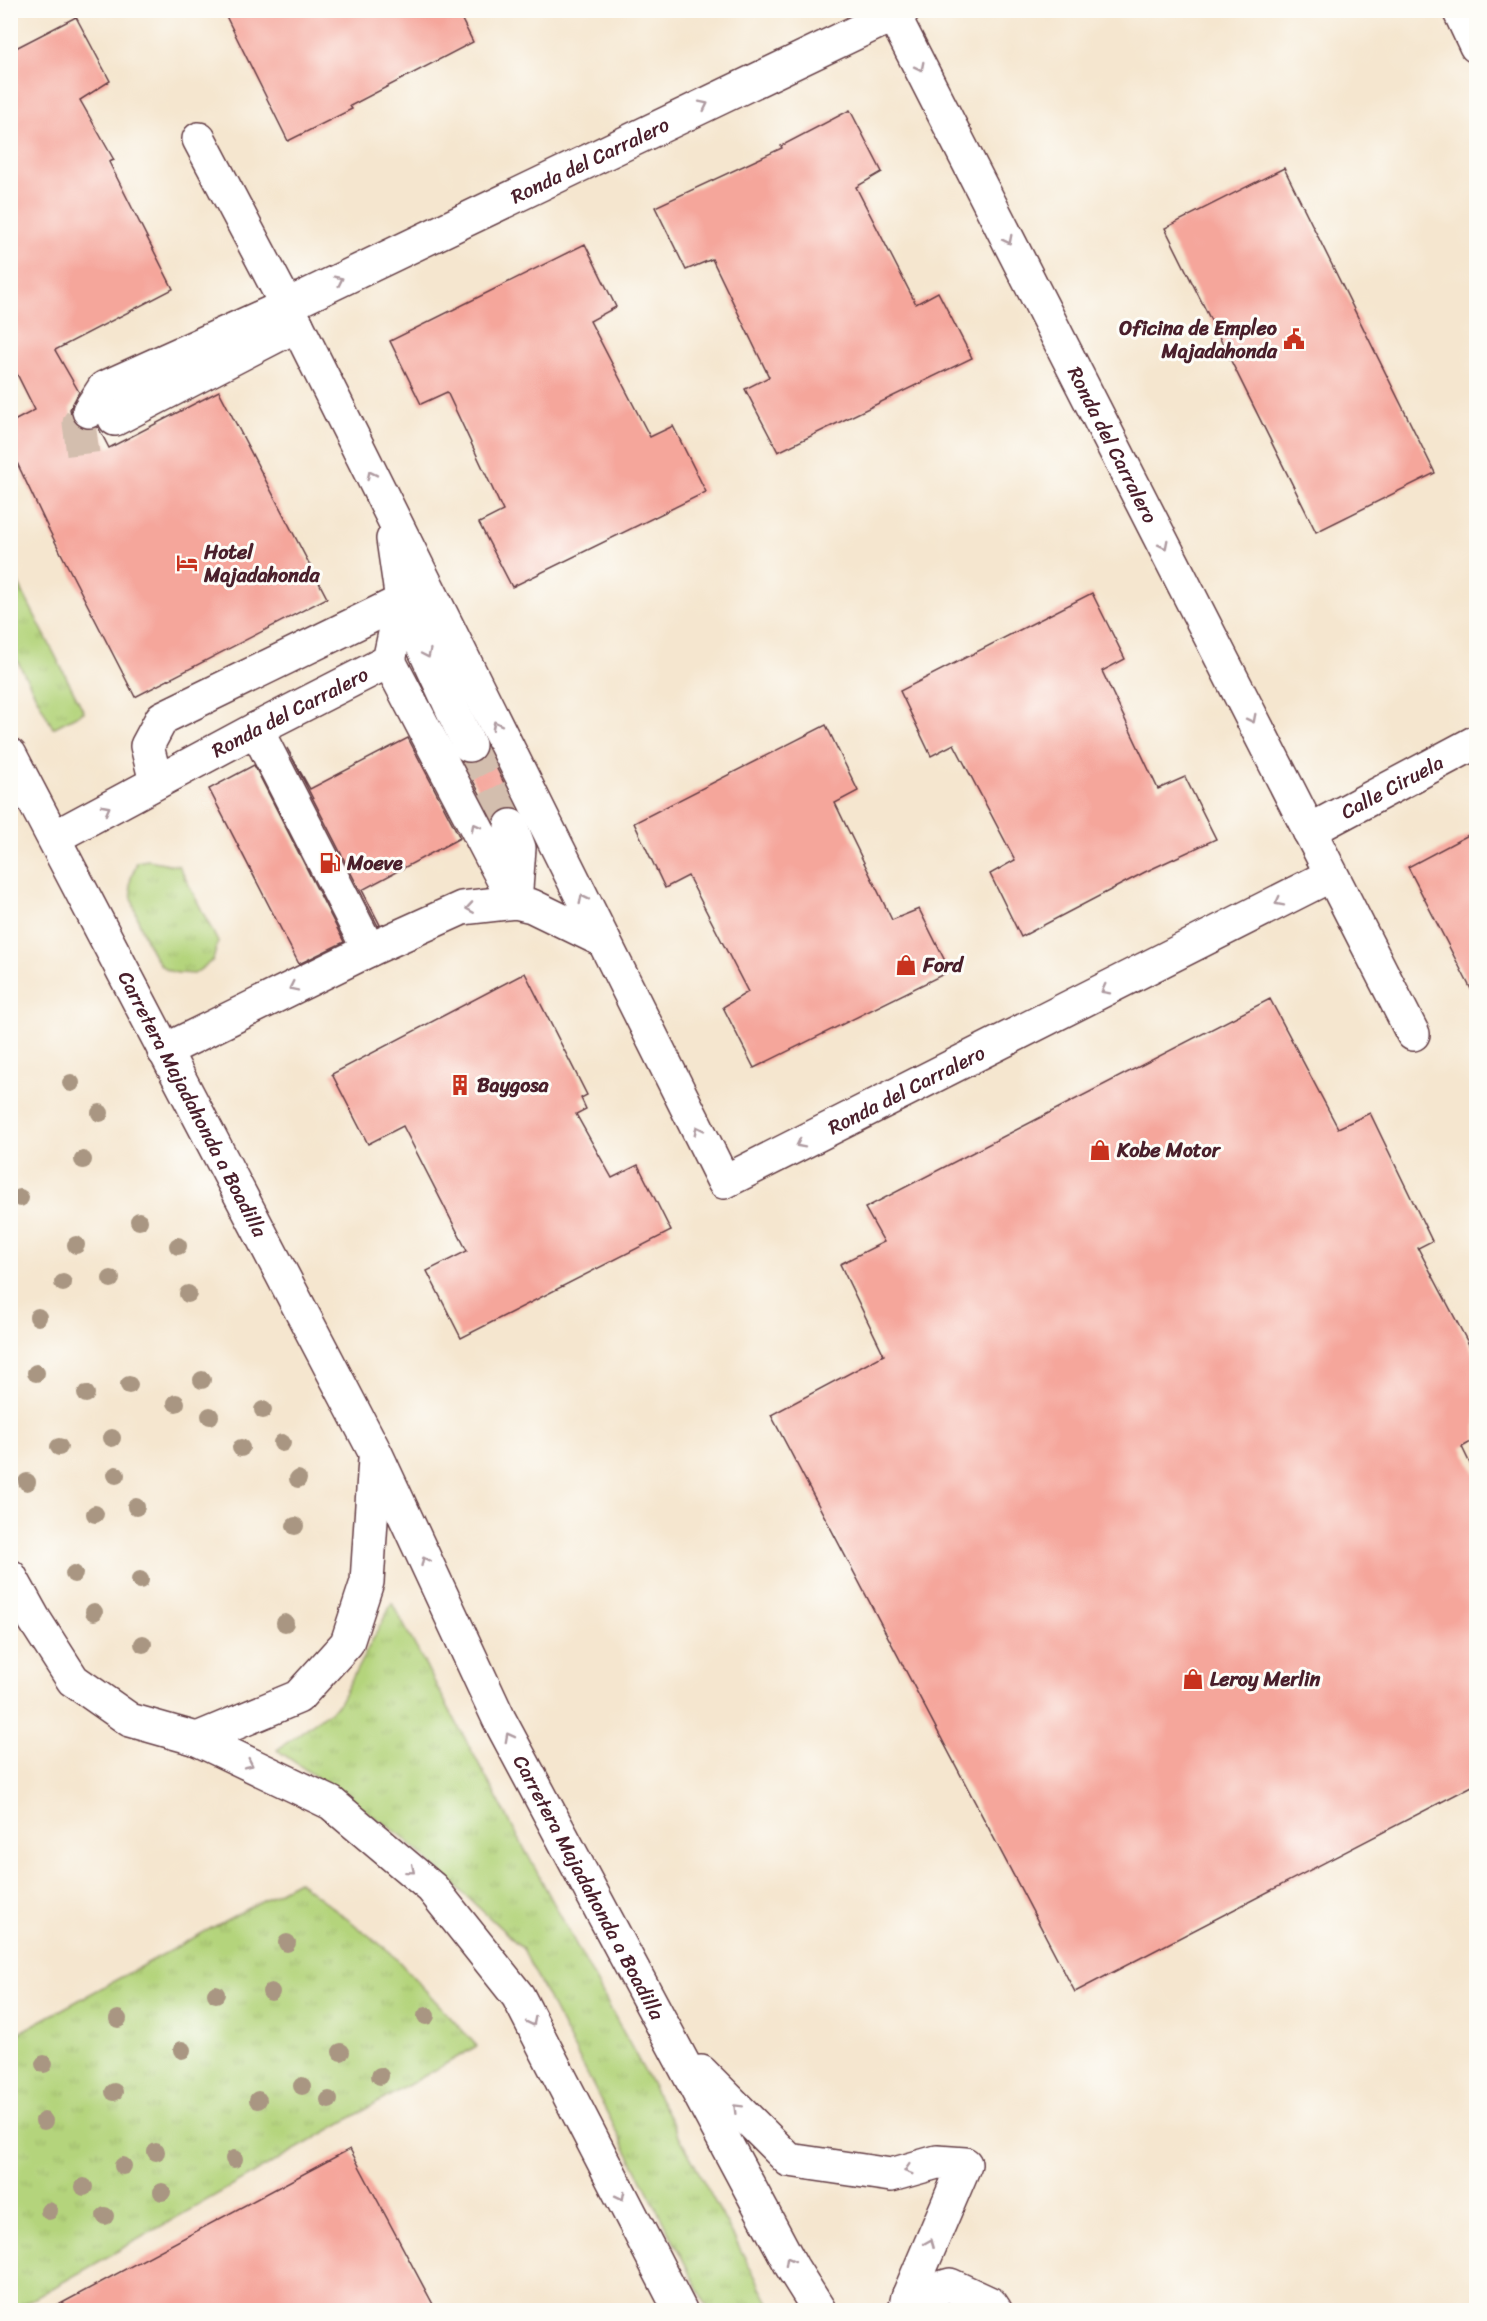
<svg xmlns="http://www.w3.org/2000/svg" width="1487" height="2321" font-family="Sriracha,sans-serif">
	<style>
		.grass { fill: url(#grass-tufts); stroke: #7f7a54; stroke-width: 1.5 }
		.building { fill: #f5a69b }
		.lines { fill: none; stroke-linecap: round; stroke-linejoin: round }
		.minor-tunnel { stroke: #d3beae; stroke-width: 33; stroke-dasharray: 33 16; stroke-linecap: butt }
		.minor-casing { stroke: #643d44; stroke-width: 36 }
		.minor { stroke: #fff; stroke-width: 33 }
		.tree { fill: #a99682 }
		.oneway { stroke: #ae9aa0 }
		.labels { text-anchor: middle; stroke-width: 6; stroke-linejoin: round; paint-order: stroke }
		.street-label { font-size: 20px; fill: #4a1f2b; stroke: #fdfcf7 }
		.poi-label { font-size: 20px; font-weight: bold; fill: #4a1f2b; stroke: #fdfcf7; text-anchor: start }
	</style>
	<defs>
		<pattern id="grass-tufts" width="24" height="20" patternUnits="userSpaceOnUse" patternTransform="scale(1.5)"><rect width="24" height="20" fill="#b4d47c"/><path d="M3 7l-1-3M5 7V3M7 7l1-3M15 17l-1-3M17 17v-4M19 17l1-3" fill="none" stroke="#9cb66b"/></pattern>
	</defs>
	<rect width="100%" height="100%" fill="#fdfcf7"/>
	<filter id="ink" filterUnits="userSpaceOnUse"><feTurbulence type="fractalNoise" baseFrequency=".0167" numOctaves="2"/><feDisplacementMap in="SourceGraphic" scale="12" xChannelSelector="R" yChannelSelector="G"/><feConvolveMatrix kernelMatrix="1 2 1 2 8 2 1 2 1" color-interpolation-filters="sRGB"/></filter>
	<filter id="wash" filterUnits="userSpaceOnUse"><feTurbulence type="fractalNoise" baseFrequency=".008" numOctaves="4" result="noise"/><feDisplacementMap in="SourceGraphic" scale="24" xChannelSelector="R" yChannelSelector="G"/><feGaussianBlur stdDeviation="1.35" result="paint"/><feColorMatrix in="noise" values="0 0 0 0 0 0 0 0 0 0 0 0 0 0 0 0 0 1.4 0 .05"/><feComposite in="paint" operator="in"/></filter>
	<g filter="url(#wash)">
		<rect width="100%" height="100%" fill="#f5e6cf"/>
		<!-- grass -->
		<g class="grass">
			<polygon points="11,569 84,712 53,728 11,649"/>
			<path d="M 148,860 L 179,866 L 218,942 L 213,960 L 194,974 C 185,973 170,974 163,967 C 148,954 131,904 130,884 C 130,877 135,869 137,862 Z"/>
			<polygon points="392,1603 773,2310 709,2310 522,1948 402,1836 277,1750 338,1705"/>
			<polygon points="298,1881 390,1952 477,2046 14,2310 11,2310 11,2037"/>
		</g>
		<g id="blocks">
			<!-- building -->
			<g class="building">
				<polygon points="223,10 457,10 473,42 350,106 352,109 288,141"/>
				<polygon points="76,17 110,81 80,100 114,160 109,162 173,289 55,350 79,392 70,409 72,419 79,427 89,430 98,427 109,448 219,391 327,598 135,697 48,528 10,448 10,423 35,410 10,360 10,51"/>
				<polygon points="850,110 882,172 856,187 916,304 938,292 972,358 778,452 745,389 769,377 712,259 686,270 655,207 782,148 781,146"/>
				<polygon points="1284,168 1435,473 1316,532 1165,228"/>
				<polygon points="585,244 616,307 590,321 650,437 673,426 706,492 512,587 479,523 503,511 447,392 421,404 390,341"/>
				<polygon points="1092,593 1125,659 1102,671 1158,789 1185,777 1216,839 1145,872 1021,937 990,874 1015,860 954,744 931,756 900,691"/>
				<polygon points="826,725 858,791 835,803 892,920 919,909 950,971 754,1068 723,1007 748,992 688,876 665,888 634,823"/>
				<polygon points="408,738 460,838 362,890 380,925 378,926 287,748 310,789"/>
				<polygon points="487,749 517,809 504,809 497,814 494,820 463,762 468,764 477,762 484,756"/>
				<polygon points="254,765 344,942 299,964 209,789"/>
				<polygon points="1476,831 1476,999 1408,867"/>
				<polygon points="525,973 587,1095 581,1098 586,1109 576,1114 612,1178 638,1165 671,1231 461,1338 427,1271 467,1251 403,1126 368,1144 332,1074"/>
				<polygon points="1270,999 1338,1128 1370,1113 1432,1241 1418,1248 1476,1358 1476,1439 1462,1447 1476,1476 1476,1784 1075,1992 771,1415 884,1355 840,1264 884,1242 865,1208"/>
				<polygon points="350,2149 436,2310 49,2310"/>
			</g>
		</g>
	</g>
	<g filter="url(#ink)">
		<use href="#blocks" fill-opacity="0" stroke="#643d44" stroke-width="1.5"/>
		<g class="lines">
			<!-- minor-tunnel -->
			<g class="minor-tunnel">
				<polyline points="83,454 79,423 89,411"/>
				<polyline points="469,745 511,826"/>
			</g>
			<defs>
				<g id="minor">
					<path id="s1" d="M 891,10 L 1413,1034"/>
					<polyline points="1459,10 1476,46"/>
					<path id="s2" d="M 199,139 L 297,325 L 724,1182 L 1331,875"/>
					<path id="s3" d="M 89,411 L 104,388 L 286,306 L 903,10"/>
					<polyline points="115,419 297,325"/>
					<polyline points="389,661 515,902 519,848 511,826"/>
					<polyline points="256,729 369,950"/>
					<path id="s4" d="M 10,755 L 376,1454 L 499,1719 L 792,2267 L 819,2310"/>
					<polyline points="156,782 147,746 162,718 402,601 469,745"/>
					<path id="s5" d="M 1309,831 L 1476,742"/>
					<path id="s6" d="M 55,837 L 256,729 L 389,661 L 402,601 L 393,539"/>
					<polyline points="164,1051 369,950 462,908 515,902 532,906 604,941"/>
					<polyline points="10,1576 34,1619 73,1680 130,1720 197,1739 331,1803 432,1888 518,1996 680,2310"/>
					<polyline points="197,1739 298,1697 347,1643 367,1582 375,1459"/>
					<polyline points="701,2072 789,2160 891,2175 937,2162 965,2164 908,2297"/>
					<polyline points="905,2310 908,2297 950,2285 991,2304 995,2310"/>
				</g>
			</defs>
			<!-- minor casing -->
			<use href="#minor" class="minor-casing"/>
			<!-- minor -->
			<use href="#minor" class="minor"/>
		</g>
		<!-- trees -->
		<g class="tree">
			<circle cx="71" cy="1083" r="9"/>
			<circle cx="100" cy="1113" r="9"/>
			<circle cx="83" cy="1160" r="9"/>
			<circle cx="20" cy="1198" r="9"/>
			<circle cx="139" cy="1221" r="9"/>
			<circle cx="76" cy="1245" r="9"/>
			<circle cx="178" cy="1246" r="9"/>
			<circle cx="111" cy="1279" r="9"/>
			<circle cx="63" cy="1283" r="9"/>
			<circle cx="188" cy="1294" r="9"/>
			<circle cx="38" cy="1317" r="9"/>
			<circle cx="36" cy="1373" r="9"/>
			<circle cx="202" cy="1380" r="9"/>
			<circle cx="129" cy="1385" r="9"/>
			<circle cx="86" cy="1394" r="9"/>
			<circle cx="176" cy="1403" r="9"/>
			<circle cx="263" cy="1410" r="9"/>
			<circle cx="210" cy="1416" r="9"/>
			<circle cx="112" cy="1438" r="9"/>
			<circle cx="282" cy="1443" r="9"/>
			<circle cx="59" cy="1447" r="9"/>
			<circle cx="241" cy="1448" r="9"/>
			<circle cx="116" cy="1475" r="9"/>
			<circle cx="298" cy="1479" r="9"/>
			<circle cx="27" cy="1482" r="9"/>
			<circle cx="136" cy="1507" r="9"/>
			<circle cx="95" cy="1514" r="9"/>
			<circle cx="295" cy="1526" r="9"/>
			<circle cx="74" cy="1574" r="9"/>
			<circle cx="140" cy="1580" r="9"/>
			<circle cx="94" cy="1612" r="9"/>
			<circle cx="285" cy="1623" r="9"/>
			<circle cx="143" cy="1644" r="9"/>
			<circle cx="287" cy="1943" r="9"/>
			<circle cx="271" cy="1992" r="9"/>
			<circle cx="216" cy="1994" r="9"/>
			<circle cx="426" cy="2016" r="9"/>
			<circle cx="118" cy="2019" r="9"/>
			<circle cx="182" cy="2050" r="9"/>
			<circle cx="341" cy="2052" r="9"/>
			<circle cx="44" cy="2064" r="9"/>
			<circle cx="380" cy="2076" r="9"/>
			<circle cx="302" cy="2086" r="9"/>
			<circle cx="114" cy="2092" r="9"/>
			<circle cx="258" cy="2100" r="9"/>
			<circle cx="329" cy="2100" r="9"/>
			<circle cx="44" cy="2121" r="9"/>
			<circle cx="156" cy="2152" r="9"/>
			<circle cx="234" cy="2159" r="9"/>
			<circle cx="123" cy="2166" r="9"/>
			<circle cx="84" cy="2187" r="9"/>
			<circle cx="162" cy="2192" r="9"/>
			<circle cx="49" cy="2211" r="9"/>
			<circle cx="105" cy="2216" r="9"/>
		</g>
		<!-- one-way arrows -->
		<defs><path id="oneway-chevron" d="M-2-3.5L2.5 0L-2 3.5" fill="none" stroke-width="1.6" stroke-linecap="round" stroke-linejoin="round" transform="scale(1.5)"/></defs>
		<g class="oneway">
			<use href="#oneway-chevron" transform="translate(920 67) rotate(63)"/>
			<use href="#oneway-chevron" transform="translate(704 105) rotate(-26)"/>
			<use href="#oneway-chevron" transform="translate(1008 240) rotate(63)"/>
			<use href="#oneway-chevron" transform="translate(339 280) rotate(-26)"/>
			<use href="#oneway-chevron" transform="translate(371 475) rotate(-116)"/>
			<use href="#oneway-chevron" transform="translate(1164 545) rotate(63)"/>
			<use href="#oneway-chevron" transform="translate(427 654) rotate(65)"/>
			<use href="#oneway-chevron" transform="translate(1252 719) rotate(63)"/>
			<use href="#oneway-chevron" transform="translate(496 725) rotate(-117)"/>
			<use href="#oneway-chevron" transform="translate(106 809) rotate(-28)"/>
			<use href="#oneway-chevron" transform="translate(475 827) rotate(-118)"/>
			<use href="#oneway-chevron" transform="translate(583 899) rotate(-117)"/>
			<use href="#oneway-chevron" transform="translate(1279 902) rotate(153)"/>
			<use href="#oneway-chevron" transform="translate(470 908) rotate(171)"/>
			<use href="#oneway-chevron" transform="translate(293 987) rotate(154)"/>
			<use href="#oneway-chevron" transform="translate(1105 990) rotate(153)"/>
			<use href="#oneway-chevron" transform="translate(698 1130) rotate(-116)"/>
			<use href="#oneway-chevron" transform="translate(800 1144) rotate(153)"/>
			<use href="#oneway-chevron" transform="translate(425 1561) rotate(-115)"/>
			<use href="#oneway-chevron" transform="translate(509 1737) rotate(-118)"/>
			<use href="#oneway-chevron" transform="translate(249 1764) rotate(26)"/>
			<use href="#oneway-chevron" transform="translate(411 1870) rotate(40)"/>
			<use href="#oneway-chevron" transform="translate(532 2022) rotate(63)"/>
			<use href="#oneway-chevron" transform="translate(737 2108) rotate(-135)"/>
			<use href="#oneway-chevron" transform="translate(908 2170) rotate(163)"/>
			<use href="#oneway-chevron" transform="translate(621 2196) rotate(63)"/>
			<use href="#oneway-chevron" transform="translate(930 2243) rotate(-68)"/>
			<use href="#oneway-chevron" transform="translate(789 2261) rotate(-119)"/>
		</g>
	</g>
	<!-- icons -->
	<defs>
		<symbol id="civic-bare" viewBox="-9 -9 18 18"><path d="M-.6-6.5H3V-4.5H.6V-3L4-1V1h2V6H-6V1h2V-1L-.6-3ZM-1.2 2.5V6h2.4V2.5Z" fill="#c8321e" stroke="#fdfcf7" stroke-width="2.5" paint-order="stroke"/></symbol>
		<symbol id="hotel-bare" viewBox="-9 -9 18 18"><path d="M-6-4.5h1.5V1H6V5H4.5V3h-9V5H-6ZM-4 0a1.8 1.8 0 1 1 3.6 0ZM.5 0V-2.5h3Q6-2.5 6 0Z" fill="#c8321e" stroke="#fdfcf7" stroke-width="2.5" paint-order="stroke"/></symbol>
		<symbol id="fuel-bare" viewBox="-9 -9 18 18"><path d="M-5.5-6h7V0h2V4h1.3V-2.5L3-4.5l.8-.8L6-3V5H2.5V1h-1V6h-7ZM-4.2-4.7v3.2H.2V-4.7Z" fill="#c8321e" stroke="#fdfcf7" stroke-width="2.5" paint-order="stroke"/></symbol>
		<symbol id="shop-bare" viewBox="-9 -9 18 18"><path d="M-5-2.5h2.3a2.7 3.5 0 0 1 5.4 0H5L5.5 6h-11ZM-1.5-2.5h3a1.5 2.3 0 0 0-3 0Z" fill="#c8321e" stroke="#fdfcf7" stroke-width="2.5" paint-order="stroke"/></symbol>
		<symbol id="building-bare" viewBox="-9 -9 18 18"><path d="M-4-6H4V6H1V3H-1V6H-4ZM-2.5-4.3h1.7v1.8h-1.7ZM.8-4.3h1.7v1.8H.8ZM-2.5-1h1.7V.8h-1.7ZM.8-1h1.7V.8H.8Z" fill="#c8321e" stroke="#fdfcf7" stroke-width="2.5" paint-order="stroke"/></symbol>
	</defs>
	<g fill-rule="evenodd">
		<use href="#civic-bare" x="1279" y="324" width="30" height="30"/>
		<use href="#hotel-bare" x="172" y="548" width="30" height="30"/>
		<use href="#fuel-bare" x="315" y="848" width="30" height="30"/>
		<use href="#shop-bare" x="891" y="950" width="30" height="30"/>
		<use href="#building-bare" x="445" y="1070" width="30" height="30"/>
		<use href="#shop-bare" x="1085" y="1135" width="30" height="30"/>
		<use href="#shop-bare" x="1178" y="1664" width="30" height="30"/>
	</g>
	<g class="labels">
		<!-- street labels -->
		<g class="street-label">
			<text dy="7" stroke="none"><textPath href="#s3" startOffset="564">Ronda del Carralero</textPath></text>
			<text dy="7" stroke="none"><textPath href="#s1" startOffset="488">Ronda del Carralero</textPath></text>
			<text dy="7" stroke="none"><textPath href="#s6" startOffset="266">Ronda del Carralero</textPath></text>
			<text dy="7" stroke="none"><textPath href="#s5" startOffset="94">Calle Ciruela</textPath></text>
			<text dy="7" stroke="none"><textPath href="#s2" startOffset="1372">Ronda del Carralero</textPath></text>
			<text dy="7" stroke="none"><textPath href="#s4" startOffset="394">Carretera Majadahonda a Boadilla</textPath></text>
			<text dy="7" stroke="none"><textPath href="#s4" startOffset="1272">Carretera Majadahonda a Boadilla</textPath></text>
		</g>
		<!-- poi labels -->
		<g class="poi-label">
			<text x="1277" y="335" text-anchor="end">Oficina de Empleo<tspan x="1277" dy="23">Majadahonda</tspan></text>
			<text x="204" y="559">Hotel<tspan x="204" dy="23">Majadahonda</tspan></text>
			<text x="347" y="870">Moeve</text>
			<text x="923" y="972">Ford</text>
			<text x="477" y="1092">Baygosa</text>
			<text x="1117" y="1157">Kobe Motor</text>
			<text x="1210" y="1686">Leroy Merlin</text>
		</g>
	</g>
	<!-- margin -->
	<rect width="1487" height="2321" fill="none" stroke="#fdfcf7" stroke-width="36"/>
</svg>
